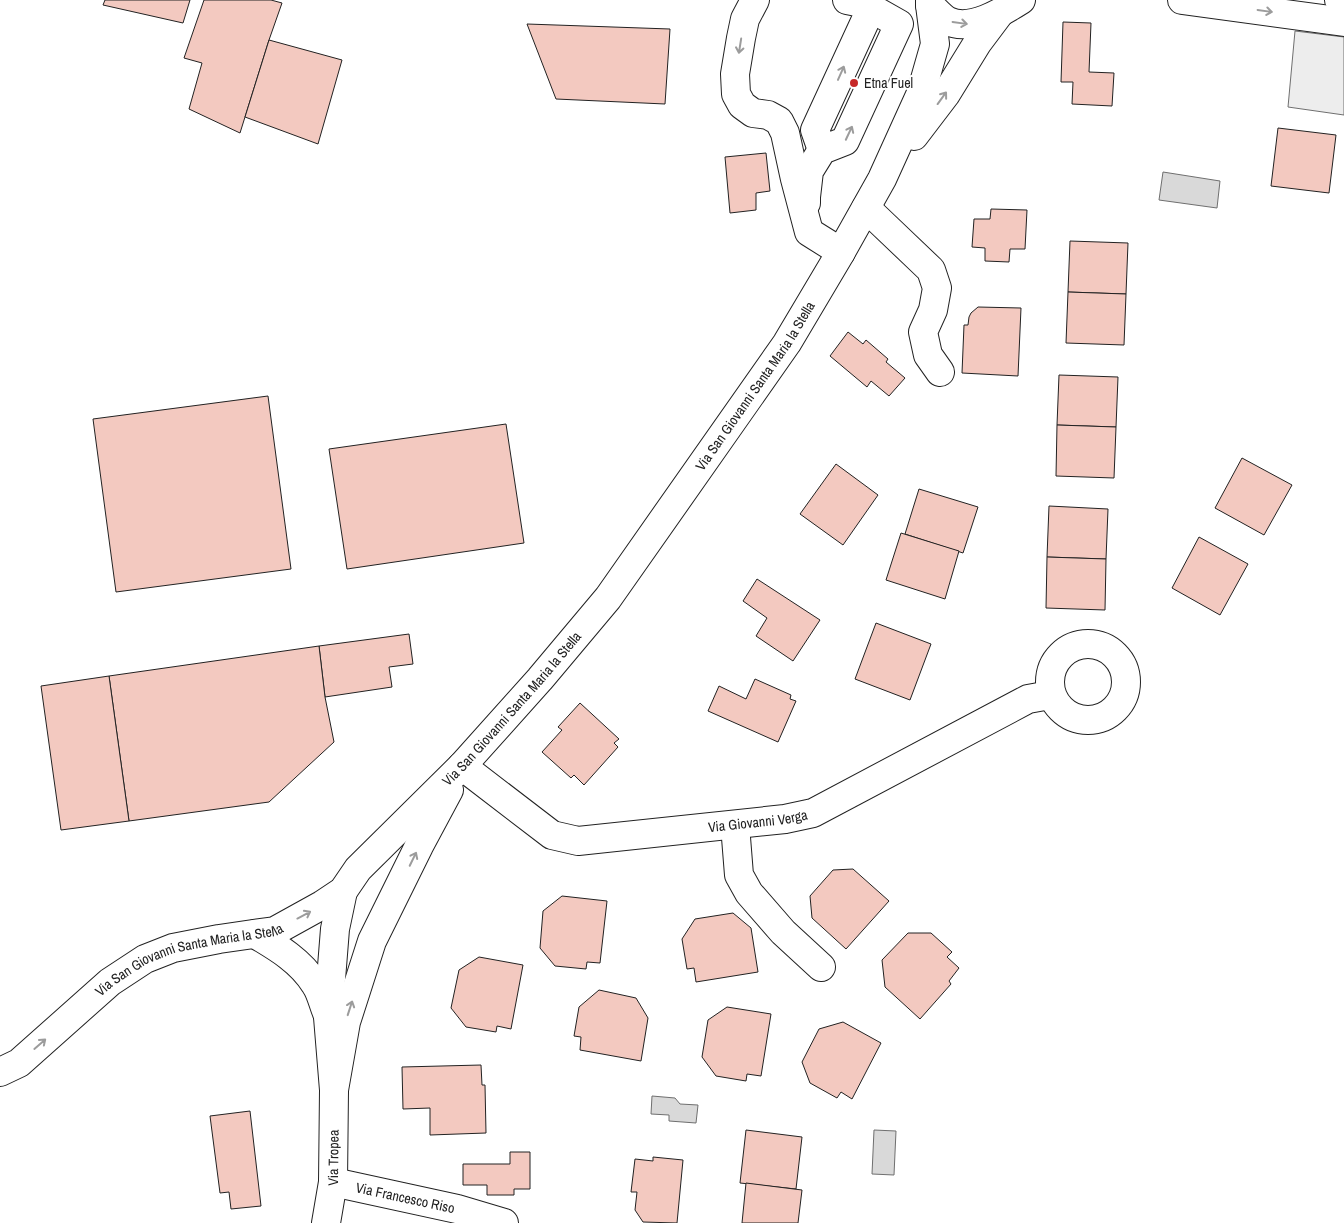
<svg xmlns="http://www.w3.org/2000/svg" width="1344" height="1223" font-family="'Archivo Narrow',sans-serif">
	<style>
		.parking { fill: #ededed; stroke: #6f6f6f }
		.water { fill: #d9d9d9; stroke: #6f6f6f }
		.building { fill: #f3c9c0; stroke: #222 }
		.lines { fill: none; stroke-linecap: round; stroke-linejoin: round }
		.minor-casing { stroke: #222; stroke-width: 30 }
		.major-casing { stroke: #222; stroke-width: 30 }
		.minor { stroke: #fff; stroke-width: 28 }
		.major { stroke: #fff; stroke-width: 28 }
		.oneway { stroke: #9c9c9c }
		.poi-dot { fill: #c62828; stroke: #fff; stroke-width: 2 }
		.labels { text-anchor: middle; stroke-width: 4; stroke-linejoin: round; paint-order: stroke }
		.poi-label { font-size: 14px; fill: #222; stroke: #fff; text-anchor: start }
		.street-label { font-size: 14px; fill: #222; stroke: #fff }
	</style>
	<rect width="100%" height="100%" fill="#fff"/>
	<!-- parking -->
	<polygon class="parking" points="1295,31 1344,37 1344,115 1288,107"/>
	<!-- water -->
	<g class="water">
		<polygon points="1163,172 1220,181 1217,208 1159,200"/>
		<polygon points="652,1096 675,1098 680,1104 698,1105 696,1123 669,1121 669,1115 651,1114"/>
		<polygon points="874,1130 896,1131 894,1175 872,1174"/>
	</g>
	<!-- building -->
	<g class="building">
		<polygon points="105,0 190,0 183,23 103,5"/>
		<polygon points="204,0 271,0 282,3 269,40 240,133 189,109 202,63 184,58"/>
		<polygon points="1063,22 1091,23 1089,72 1114,73 1112,106 1072,104 1073,82 1061,82"/>
		<polygon points="527,24 670,29 665,104 556,99"/>
		<polygon points="269,40 342,60 318,144 245,117"/>
		<polygon points="1278,128 1336,135 1329,193 1271,186"/>
		<polygon points="766,153 770,191 756,193 756,210 730,213 725,157"/>
		<polygon points="991,209 1027,210 1025,249 1010,249 1009,262 985,261 985,248 972,247 974,219 990,219"/>
		<polygon points="1070,241 1128,243 1126,294 1068,292"/>
		<polygon points="1068,292 1126,294 1124,345 1066,343"/>
		<polygon points="978,307 1021,308 1018,376 962,373 964,325 968,325 969,317 971,313"/>
		<polygon points="848,332 863,344 866,340 888,359 886,362 905,378 889,396 871,381 867,387 830,356"/>
		<polygon points="1059,375 1118,377 1116,427 1057,425"/>
		<polygon points="268,396 291,569 116,592 93,419"/>
		<polygon points="506,424 524,543 347,569 329,449"/>
		<polygon points="1057,425 1116,427 1114,478 1056,476"/>
		<polygon points="1242,458 1292,485 1264,535 1215,508"/>
		<polygon points="836,464 878,495 843,545 800,514"/>
		<polygon points="919,489 978,507 963,553 905,534"/>
		<polygon points="1049,506 1108,509 1106,559 1047,557"/>
		<polygon points="901,533 959,551 945,599 886,580"/>
		<polygon points="1199,537 1248,564 1220,615 1172,588"/>
		<polygon points="1047,557 1106,559 1105,610 1046,608"/>
		<polygon points="757,579 820,620 793,661 756,636 767,618 743,601"/>
		<polygon points="876,623 931,644 910,700 855,679"/>
		<polygon points="409,634 413,664 389,667 392,687 325,697 319,646"/>
		<polygon points="319,646 325,697 334,742 269,802 129,821 109,676"/>
		<polygon points="109,676 129,821 61,830 41,686"/>
		<polygon points="755,679 791,695 790,699 796,701 778,742 708,711 719,686 746,699"/>
		<polygon points="580,703 619,739 614,743 618,747 584,785 574,775 571,778 542,752 562,730 558,727"/>
		<polygon points="853,869 889,901 846,949 812,918 810,896 833,870"/>
		<polygon points="562,896 607,901 600,963 587,962 586,969 555,966 540,948 543,911"/>
		<polygon points="733,913 751,928 758,972 696,982 694,968 687,969 682,939 695,919"/>
		<polygon points="908,933 931,933 952,952 947,957 959,968 949,981 951,984 920,1019 885,987 882,960"/>
		<polygon points="479,957 523,965 511,1029 497,1026 496,1032 466,1027 451,1008 459,970"/>
		<polygon points="599,990 636,998 648,1018 641,1061 580,1050 581,1037 574,1036 579,1007"/>
		<polygon points="727,1007 771,1014 761,1076 747,1074 746,1081 716,1076 702,1057 708,1020"/>
		<polygon points="843,1022 881,1043 852,1099 841,1092 837,1098 810,1083 802,1062 819,1029"/>
		<polygon points="481,1065 482,1085 485,1085 486,1133 430,1135 430,1108 403,1109 402,1067"/>
		<polygon points="250,1111 261,1206 231,1209 229,1192 220,1193 210,1116"/>
		<polygon points="746,1130 802,1137 796,1189 740,1183"/>
		<polygon points="510,1152 530,1152 530,1189 514,1189 514,1195 487,1195 487,1185 463,1185 463,1164 510,1164"/>
		<polygon points="653,1157 683,1160 677,1223 643,1222 635,1210 637,1192 631,1192 635,1159 653,1161"/>
		<polygon points="746,1183 802,1190 798,1223 742,1223"/>
	</g>
	<g class="lines">
		<defs>
			<g id="minor">
				<polyline points="755,0 745,19 741,38 735,74 736,94 742,105 753,113 768,115 779,121 785,133 795,179 809,232 841,252"/>
				<polyline points="914,136 946,94 978,42 999,14"/>
				<polyline points="822,150 815,130 868,15 862,3"/>
				<polyline points="806,203 806,197 809,171 822,150 845,141 899,24 862,3 847,0"/>
				<polyline points="866,208 931,270 937,288 933,310 923,332 928,355 940,372"/>
				<circle cx="1088" cy="682" r="38"/>
				<path id="s1" d="M 462,766 L 552,835 L 578,841 L 785,819 L 813,813 L 1028,699 L 1050,695"/>
				<polyline points="735,825 739,875 749,893 783,932 821,967"/>
				<path d="M 255,934 C 277,947 301,961 315,984 C 321,992 323,1004 327,1013"/>
				<path id="s2" d="M 0,1072 L 19,1063 L 110,982 L 145,959 L 173,948 L 219,939 L 275,931 L 322,905 L 343,891 L 358,869 L 462,766 L 540,679 L 608,598 L 787,343 L 841,252 L 882,179 L 921,93 L 935,44 L 930,5"/>
				<polyline points="334,1090 346,1022 372,941 419,846 449,790"/>
				<path id="s3" d="M 333,1182 L 457,1209 L 504,1223"/>
				<path id="s4" d="M 326,1223 L 333,1182 L 334,1090 L 328,1017 L 335,929 L 343,891"/>
			</g>
			<g id="major">
				<path d="M 930,0 L 930,5 C 935,10 942,18 948,21 C 970,32 1002,12 1021,0"/>
				<polyline points="1182,0 1344,22"/>
				<polyline points="1339,0 1344,1"/>
			</g>
		</defs>
		<!-- minor casing -->
		<use href="#minor" class="minor-casing"/>
		<!-- major casing -->
		<use href="#major" class="major-casing"/>
		<!-- minor -->
		<use href="#minor" class="minor"/>
		<!-- major -->
		<use href="#major" class="major"/>
	</g>
	<!-- one-way arrows -->
	<defs><path id="oneway-shaft" d="M-6 0H5M1.5-3L5.5 0L1.5 3" fill="none" stroke-width="1.6" stroke-linecap="round" stroke-linejoin="round" transform="scale(1.25)"/></defs>
	<g class="oneway">
		<use href="#oneway-shaft" transform="translate(1265 11) rotate(8)"/>
		<use href="#oneway-shaft" transform="translate(960 23) rotate(8)"/>
		<use href="#oneway-shaft" transform="translate(740 46) rotate(99)"/>
		<use href="#oneway-shaft" transform="translate(841 73) rotate(-66)"/>
		<use href="#oneway-shaft" transform="translate(942 98) rotate(-54)"/>
		<use href="#oneway-shaft" transform="translate(849 133) rotate(-65)"/>
		<use href="#oneway-shaft" transform="translate(413 859) rotate(-64)"/>
		<use href="#oneway-shaft" transform="translate(304 915) rotate(-28)"/>
		<use href="#oneway-shaft" transform="translate(350 1008) rotate(-72)"/>
		<use href="#oneway-shaft" transform="translate(40 1044) rotate(-41)"/>
	</g>
	<!-- markers -->
	<circle class="poi-dot" cx="854" cy="83" r="5"/>
	<g class="labels">
		<!-- poi labels -->
		<g class="poi-label">
			<text x="864" y="88">Etna Fuel</text>
		</g>
		<!-- street labels -->
		<g class="street-label">
			<text dy="5" stroke="none"><textPath href="#s2" startOffset="1051">Via San Giovanni Santa Maria la Stella</textPath></text>
			<text dy="5" stroke="none"><textPath href="#s2" startOffset="646">Via San Giovanni Santa Maria la Stella</textPath></text>
			<text dy="5" stroke="none"><textPath href="#s1" startOffset="321">Via Giovanni Verga</textPath></text>
			<text dy="5" stroke="none"><textPath href="#s2" startOffset="226">Via San Giovanni Santa Maria la Stella</textPath></text>
			<text dy="5" stroke="none"><textPath href="#s4" startOffset="66">Via Tropea</textPath></text>
			<text dy="5" stroke="none"><textPath href="#s3" startOffset="74">Via Francesco Riso</textPath></text>
		</g>
	</g>
</svg>
